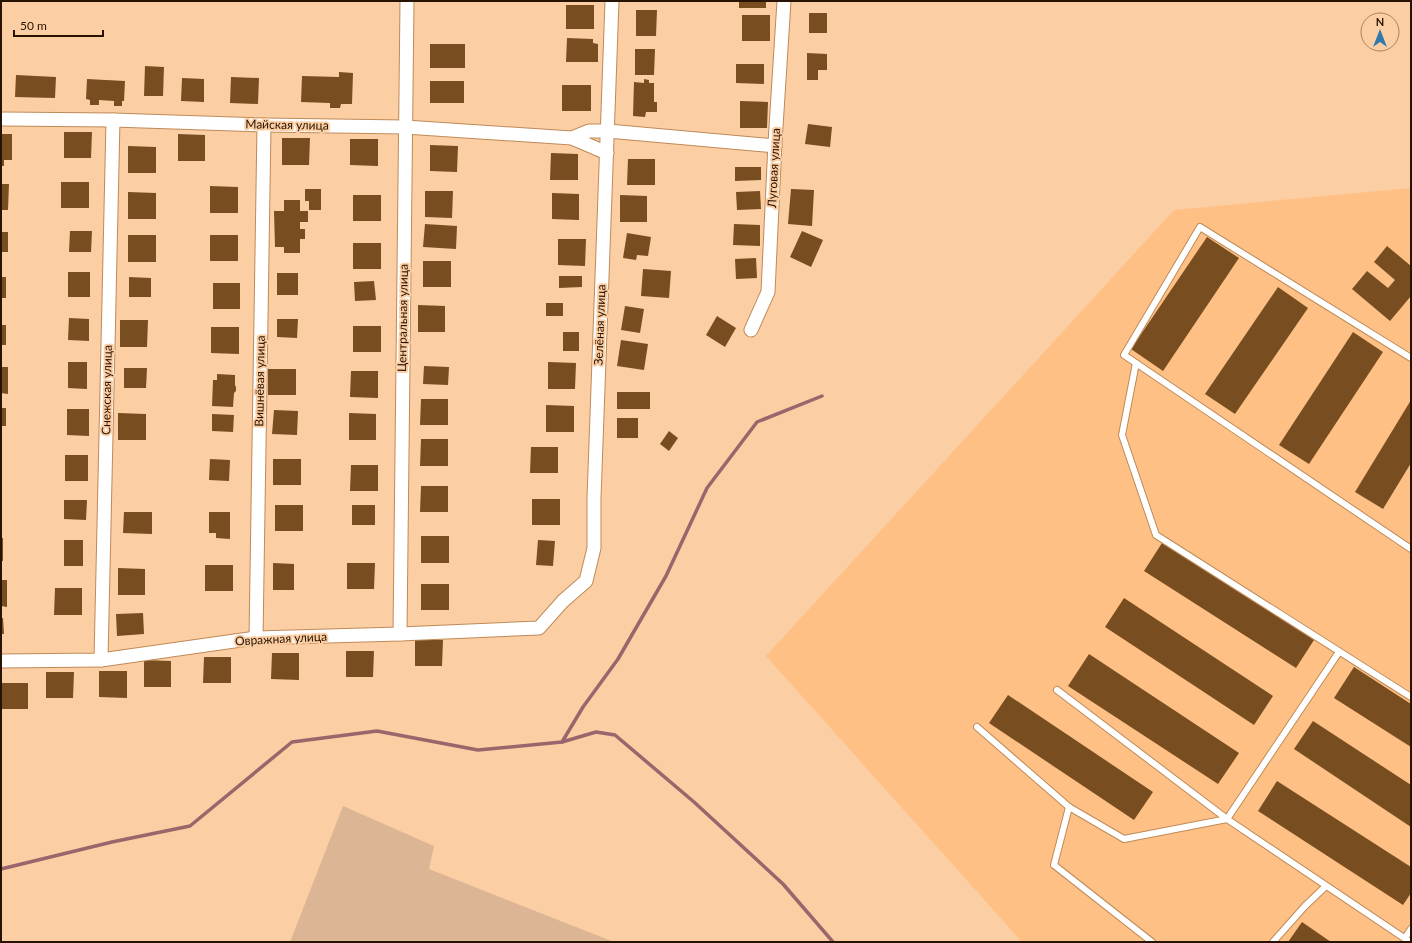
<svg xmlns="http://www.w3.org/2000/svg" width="1412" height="943" font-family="Lato,sans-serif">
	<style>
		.built { fill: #fec085 }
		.green { fill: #dcb694 }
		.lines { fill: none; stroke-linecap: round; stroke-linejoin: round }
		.stream { stroke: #9a666b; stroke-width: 3.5 }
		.building { fill: #784d20 }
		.service-casing { stroke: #bf8a57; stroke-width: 8 }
		.minor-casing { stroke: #bf8a57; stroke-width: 15 }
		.service { stroke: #fff; stroke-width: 6 }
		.minor { stroke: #fff; stroke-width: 13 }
		.labels { text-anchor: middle; stroke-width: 4; stroke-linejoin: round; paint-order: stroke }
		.street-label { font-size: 12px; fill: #281301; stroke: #fccea4 }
	</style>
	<rect width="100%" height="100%" fill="#fccea4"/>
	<!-- built -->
	<polygon class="built" points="1411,188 1411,942 1022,942 766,656 1174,210"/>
	<!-- green -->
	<polygon class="green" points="343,806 434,846 429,869 614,942 290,942"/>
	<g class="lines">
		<!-- stream -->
		<g class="stream">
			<polyline points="562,742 583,707 618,659 666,576 707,488 757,422 822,396"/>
			<polyline points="1,869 112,842 190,826 292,742 377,731 478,750 562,742 596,732 615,735 694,802 783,884 833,942"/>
		</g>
	</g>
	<!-- building -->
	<g class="building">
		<rect x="739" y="1" width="27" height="7"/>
		<rect x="566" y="5" width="28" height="24"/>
		<polygon points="636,10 657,10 656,36 636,36"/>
		<rect x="809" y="13" width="18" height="20"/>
		<rect x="742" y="15" width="28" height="26"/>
		<polygon points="567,38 593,39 593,43 598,44 598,62 566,62"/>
		<rect x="430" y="44" width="35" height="24"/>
		<polygon points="635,49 655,49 654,75 635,75"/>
		<polygon points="807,53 827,54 827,70 818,70 818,80 807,80"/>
		<polygon points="736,64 764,64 764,84 736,83"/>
		<polygon points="145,66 164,67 163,96 144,96"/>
		<polygon points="339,72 353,73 352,104 341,104 340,108 330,108 330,103 301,102 302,76 339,77"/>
		<polygon points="16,75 56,77 55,98 15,97"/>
		<polygon points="231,77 259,78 258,104 230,103"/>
		<polygon points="182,78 204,79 204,102 181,101"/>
		<polygon points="87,79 125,81 124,101 122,101 122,106 114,106 114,101 99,100 99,105 90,105 90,100 86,99"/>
		<polygon points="644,79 649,80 649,83 654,83 654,102 657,102 657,112 646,112 645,117 633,116 634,82 644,83"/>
		<rect x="430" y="81" width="34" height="22"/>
		<rect x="562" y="85" width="29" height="26"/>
		<polygon points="740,101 768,102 767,128 740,128"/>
		<polygon points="808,124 832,127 830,147 805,144"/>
		<polygon points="64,132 92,132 91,158 64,158"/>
		<polygon points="1,134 12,134 12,160 4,160 4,166 1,166"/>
		<polygon points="178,134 205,135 205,161 178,161"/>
		<polygon points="282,138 310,138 309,165 282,165"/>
		<polygon points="350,139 378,139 378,166 350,165"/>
		<polygon points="430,145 458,146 457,172 430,171"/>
		<polygon points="128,146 156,147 156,173 128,173"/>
		<polygon points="551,153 578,154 578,180 550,180"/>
		<polygon points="628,159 655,159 655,185 627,185"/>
		<polygon points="735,167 761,167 761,180 735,181"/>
		<rect x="61" y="182" width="28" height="26"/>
		<polygon points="1,184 9,184 8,210 1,210"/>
		<polygon points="210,186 238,187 238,213 210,213"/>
		<polygon points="305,189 321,189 321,210 309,210 309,201 305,201"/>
		<polygon points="791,189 814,190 812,226 788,224"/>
		<polygon points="425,191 453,191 452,218 425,217"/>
		<polygon points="760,191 761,209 737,210 736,192"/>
		<polygon points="128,192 156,193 156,219 128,219"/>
		<polygon points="552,193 579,194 579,220 552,219"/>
		<rect x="353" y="195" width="28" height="26"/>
		<polygon points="620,195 647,196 647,222 620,222"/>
		<polygon points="284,200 300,200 300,211 308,211 308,222 300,222 300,229 305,229 305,239 300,239 300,253 284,253 284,247 275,247 274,211 284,211"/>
		<polygon points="425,224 457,226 456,249 423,247"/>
		<polygon points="734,224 760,225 760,246 733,245"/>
		<polygon points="70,231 92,231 91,252 69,252"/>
		<polygon points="802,231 823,240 811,267 790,257"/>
		<rect x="1" y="232" width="7" height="20"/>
		<polygon points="627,233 651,237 648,256 637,255 636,260 623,258"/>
		<rect x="128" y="235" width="28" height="27"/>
		<rect x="210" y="235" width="28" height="26"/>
		<polygon points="1207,237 1239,258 1163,371 1131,349"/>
		<polygon points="558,239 586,239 585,266 558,265"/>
		<rect x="353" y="243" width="28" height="26"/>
		<polygon points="1387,246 1411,266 1411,296 1390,321 1352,289 1367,271 1388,288 1395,280 1374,262"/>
		<polygon points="756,258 757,278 736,279 735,259"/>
		<rect x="423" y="261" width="28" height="26"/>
		<polygon points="643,269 671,271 669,298 641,296"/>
		<rect x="68" y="272" width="22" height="25"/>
		<rect x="277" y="273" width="21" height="22"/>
		<polygon points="559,276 582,276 582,287 559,288"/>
		<rect x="1" y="277" width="5" height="21"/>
		<polygon points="129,277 151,278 151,297 129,297"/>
		<polygon points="374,281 376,300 355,301 354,282"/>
		<rect x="213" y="283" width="27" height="26"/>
		<polygon points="1278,287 1308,308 1235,414 1205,394"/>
		<rect x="546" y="303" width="17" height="13"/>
		<polygon points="418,305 445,306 445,332 418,332"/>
		<polygon points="625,306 644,309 640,333 621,330"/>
		<polygon points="717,316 736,328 725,347 706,335"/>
		<polygon points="69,318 89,319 89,341 68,340"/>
		<polygon points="277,319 298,319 297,338 277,337"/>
		<polygon points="120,320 148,320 147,347 120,347"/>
		<rect x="1" y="325" width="5" height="20"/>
		<rect x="353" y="326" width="28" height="26"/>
		<polygon points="211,327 239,327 239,354 211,353"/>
		<rect x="563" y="332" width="16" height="19"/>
		<polygon points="1353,332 1383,352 1309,464 1279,445"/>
		<polygon points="621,340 648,344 644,370 617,366"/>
		<polygon points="68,362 87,362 87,389 68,388"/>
		<polygon points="548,362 576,363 575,389 548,389"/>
		<polygon points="424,366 449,367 448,385 423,384"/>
		<polygon points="1,367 8,367 8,394 1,393"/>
		<polygon points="124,368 147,368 146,388 124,388"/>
		<rect x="268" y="369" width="28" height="26"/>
		<polygon points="351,371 378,371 378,398 350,397"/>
		<polygon points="217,374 235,375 235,385 236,387 236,391 234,393 233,407 212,406 213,380 217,380"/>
		<rect x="617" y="392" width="33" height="17"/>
		<polygon points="421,399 448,399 448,425 420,425"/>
		<polygon points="1411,400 1411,463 1383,509 1355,492"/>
		<polygon points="546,405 574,406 574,432 546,432"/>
		<rect x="1" y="408" width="5" height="18"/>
		<polygon points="67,409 89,409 89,436 67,435"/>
		<polygon points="274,410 298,411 297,435 272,434"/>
		<polygon points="118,413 146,414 146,440 118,440"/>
		<polygon points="349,413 376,414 376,440 349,440"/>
		<polygon points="212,414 234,415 233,432 212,431"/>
		<rect x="617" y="418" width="21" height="20"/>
		<polygon points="669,431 678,438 669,451 660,444"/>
		<polygon points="421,439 448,439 448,466 420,466"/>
		<polygon points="531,447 558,447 558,473 530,473"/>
		<rect x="65" y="455" width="23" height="26"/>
		<polygon points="210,459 230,460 229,481 209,480"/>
		<rect x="273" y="459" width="28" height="26"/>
		<polygon points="351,465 378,465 378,491 350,491"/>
		<polygon points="421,486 448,486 448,512 420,512"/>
		<rect x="532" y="499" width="28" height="26"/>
		<polygon points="64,500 87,500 86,520 64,519"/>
		<rect x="275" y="505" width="28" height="26"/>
		<rect x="352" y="505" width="23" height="20"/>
		<polygon points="124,512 152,512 152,534 123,533"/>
		<polygon points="209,512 230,512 230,539 216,538 216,533 209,533"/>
		<rect x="421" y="536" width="28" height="27"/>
		<rect x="1" y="538" width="2" height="23"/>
		<rect x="64" y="540" width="19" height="26"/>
		<polygon points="538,540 555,541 553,566 536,565"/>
		<polygon points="1162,543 1314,640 1296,668 1144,571"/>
		<polygon points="273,563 294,564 294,590 273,590"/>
		<polygon points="347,563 375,563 374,589 347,589"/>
		<rect x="205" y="565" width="28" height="26"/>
		<polygon points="118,568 145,569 145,595 118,595"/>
		<polygon points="1,580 7,580 7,607 1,606"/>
		<rect x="421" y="584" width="28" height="26"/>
		<polygon points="55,588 82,588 82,615 54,615"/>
		<polygon points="1124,598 1273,696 1254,725 1105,627"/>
		<polygon points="143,613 144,634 117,636 116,614"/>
		<polygon points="1,618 3,618 4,634 1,634"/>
		<polygon points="415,639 443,640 442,666 415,666"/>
		<polygon points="346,651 374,651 373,677 346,677"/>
		<polygon points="272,653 299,653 299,680 271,679"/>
		<polygon points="1089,654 1239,753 1218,784 1068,686"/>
		<polygon points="204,657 231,657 231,683 203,683"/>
		<polygon points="144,660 171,661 171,687 144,687"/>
		<polygon points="1354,667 1411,704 1411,747 1334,698"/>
		<polygon points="99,671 127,671 127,698 99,697"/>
		<polygon points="46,672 74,672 73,698 46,698"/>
		<rect x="1" y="683" width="27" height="26"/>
		<polygon points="1008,695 1153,792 1134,820 989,723"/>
		<polygon points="1313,721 1411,785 1411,827 1294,749"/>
		<polygon points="1277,781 1411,867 1411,893 1403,905 1258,811"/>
		<polygon points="1302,922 1331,942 1288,942"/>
	</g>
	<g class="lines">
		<defs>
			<g id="service">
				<polyline points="1411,358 1200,227 1124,355 1411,549"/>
				<polyline points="1136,363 1122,435 1156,535 1411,697"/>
				<polyline points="1057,690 1227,819 1410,942"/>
				<polyline points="977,727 1069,807 1124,839 1227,819 1339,652"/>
				<polyline points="1069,807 1054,865 1152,942"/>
				<polyline points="1405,938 1411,929"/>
				<polyline points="1273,942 1305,906 1326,886"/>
			</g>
			<g id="minor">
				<polyline points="1,119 113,120 264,125 405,127 572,138 607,153"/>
				<polyline points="572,138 589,131 608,131 775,146"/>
				<polyline points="751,330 768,292 775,143 784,1"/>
				<polyline points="400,634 407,1"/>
				<polyline points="256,638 264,125"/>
				<polyline points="101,660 113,120"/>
				<polyline points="1,661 101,660 256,638 400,634 539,628 563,601 586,581 594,548 594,498 612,1"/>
			</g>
		</defs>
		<!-- service casing -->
		<use href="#service" class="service-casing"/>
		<!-- minor casing -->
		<use href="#minor" class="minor-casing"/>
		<!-- service -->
		<use href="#service" class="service"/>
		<!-- minor -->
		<use href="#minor" class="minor"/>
	</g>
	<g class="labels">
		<!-- street labels -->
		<g class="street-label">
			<text transform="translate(287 125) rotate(1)" y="4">Майская улица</text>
			<text transform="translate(774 168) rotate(-87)" y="4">Луговая улица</text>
			<text transform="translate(403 318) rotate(-89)" y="4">Центральная улица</text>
			<text transform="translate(600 325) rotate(-88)" y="4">Зелёная улица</text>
			<text transform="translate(260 381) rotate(-89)" y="4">Вишнёвая улица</text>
			<text transform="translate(107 390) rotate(-89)" y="4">Снежская улица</text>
			<text transform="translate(281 639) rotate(-3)" y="4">Овражная улица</text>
		</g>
	</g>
	<!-- border -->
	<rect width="1412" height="943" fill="none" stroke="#281301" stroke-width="4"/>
	<!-- north arrow -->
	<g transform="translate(1380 32)"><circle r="19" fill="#fccea4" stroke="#a78363"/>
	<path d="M0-3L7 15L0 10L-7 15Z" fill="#3178ad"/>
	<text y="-6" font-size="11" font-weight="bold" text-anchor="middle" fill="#281301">N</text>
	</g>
	<!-- scale -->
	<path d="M14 30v6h89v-6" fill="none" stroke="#281301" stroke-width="2"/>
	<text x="20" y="30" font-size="12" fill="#281301" stroke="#fccea4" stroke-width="3" paint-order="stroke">50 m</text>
</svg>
